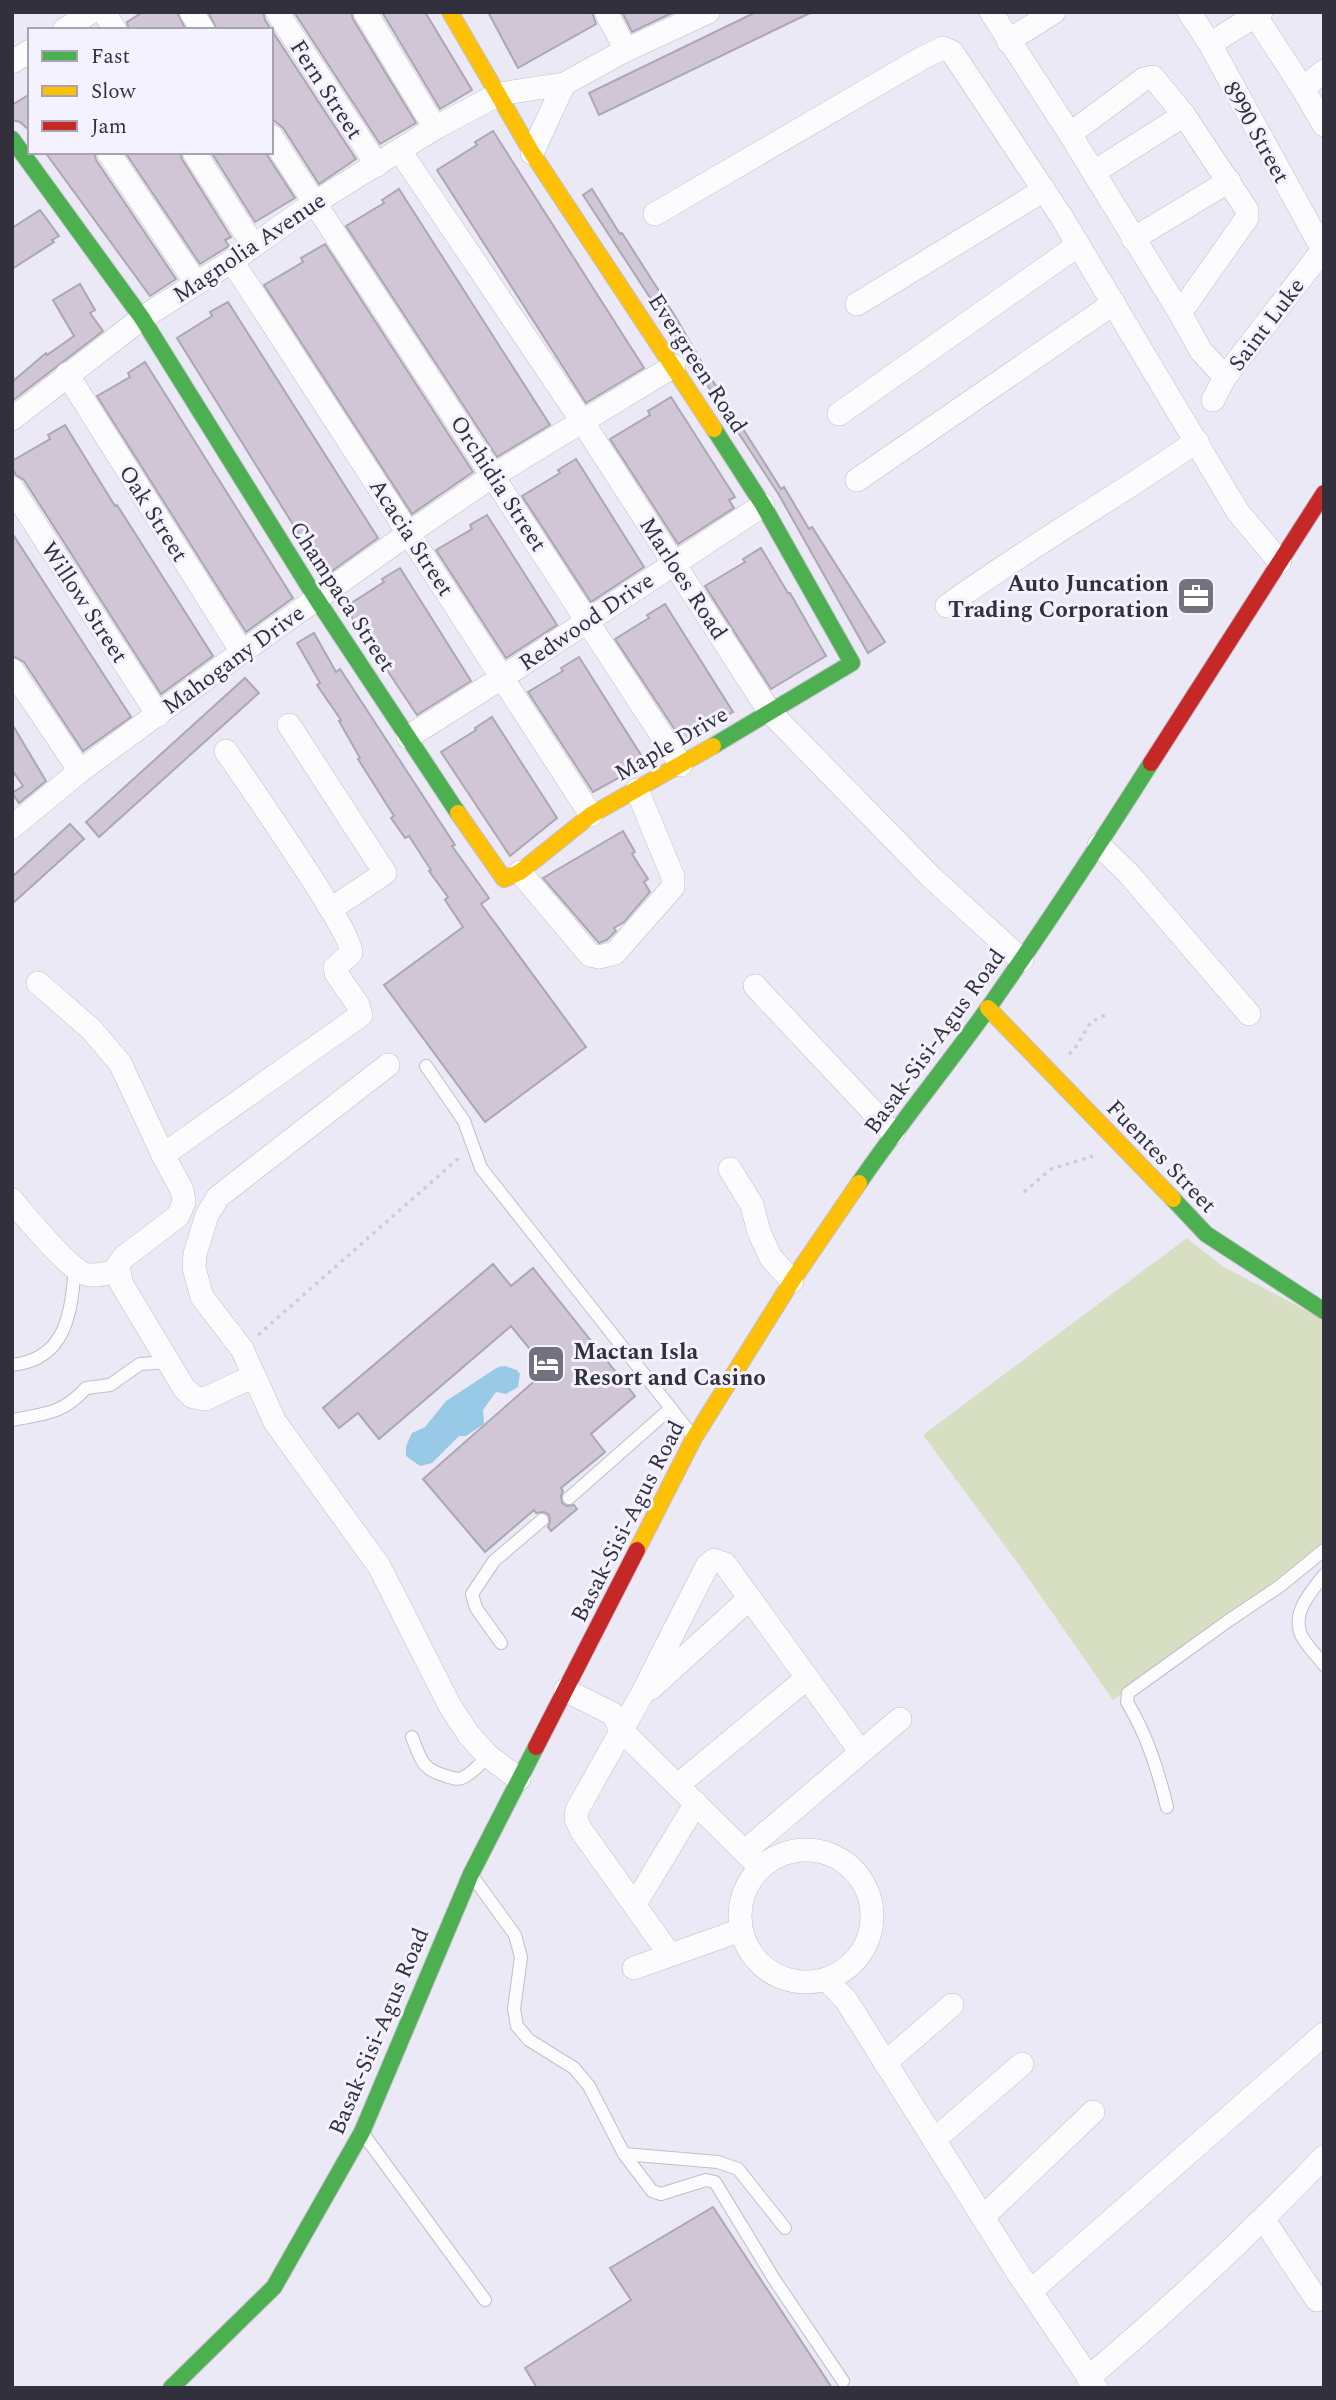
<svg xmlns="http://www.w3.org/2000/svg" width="1336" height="2400" font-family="Spectral,serif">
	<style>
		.green { fill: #d7dec2 }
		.water { fill: #98cae8 }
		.building { fill: #d1c6d6; stroke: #aca7b1; stroke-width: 2 }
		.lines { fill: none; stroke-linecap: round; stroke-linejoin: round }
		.lane-casing { stroke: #c0bec9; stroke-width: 14 }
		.street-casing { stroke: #c0bec9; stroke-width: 24 }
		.fast-casing { stroke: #c0bec9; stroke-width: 18 }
		.slow-casing { stroke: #c0bec9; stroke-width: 18 }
		.jam-casing { stroke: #c0bec9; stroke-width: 18 }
		.path { stroke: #cdcdd2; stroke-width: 3.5; stroke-dasharray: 3.5 5; stroke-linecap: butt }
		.lane { stroke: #fcfcfe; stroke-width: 12 }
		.street { stroke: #fcfcfe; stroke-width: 23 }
		.fast { stroke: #4caf50; stroke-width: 16 }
		.slow { stroke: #ffc107; stroke-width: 16 }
		.jam { stroke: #c62828; stroke-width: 16 }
		.labels { text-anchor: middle; stroke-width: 6; stroke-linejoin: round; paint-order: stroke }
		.street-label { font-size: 23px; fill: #32303c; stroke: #f4f2ff }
		.poi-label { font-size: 23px; font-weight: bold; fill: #32303c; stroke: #f4f2ff; text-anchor: end }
	</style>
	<rect width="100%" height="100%" fill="#ebe9f6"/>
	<!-- green -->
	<polygon class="green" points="1187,1238 1222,1266 1324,1320 1324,1544 1268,1592 1113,1700 1017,1562 923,1435"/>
	<!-- water -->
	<polygon class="water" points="505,1366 517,1370 520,1374 518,1387 506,1394 496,1392 483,1410 484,1424 466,1436 459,1436 432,1463 420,1466 406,1456 406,1446 412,1433 425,1427 446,1401 498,1367"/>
	<!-- building -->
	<g class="building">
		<polygon points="143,12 177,12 186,30 129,30 127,22"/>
		<polygon points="208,12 263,12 265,20 356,159 319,184 283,128 271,118 271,30 217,30"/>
		<polygon points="294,12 351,12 353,19 416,123 380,144"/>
		<polygon points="382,12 425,12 472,90 440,109"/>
		<polygon points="488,12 592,12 596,24 518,68"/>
		<polygon points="622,12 674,12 632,32"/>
		<polygon points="756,12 812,12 599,115 589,93"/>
		<polygon points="30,94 30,131 20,122 12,120 12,105"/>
		<polygon points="493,131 644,368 586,403 437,170 477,145 475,142"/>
		<polygon points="45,152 94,152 96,160 176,279 150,296"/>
		<polygon points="125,152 180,152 182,159 231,237 225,240 229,246 200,264"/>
		<polygon points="211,152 265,152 295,198 255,222"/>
		<polygon points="399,189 550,425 497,457 346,226 384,203 382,200"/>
		<polygon points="592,189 620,234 622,233 675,316 709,375 781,489 784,487 809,529 812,527 885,642 868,653 779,495 583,195"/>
		<polygon points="40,210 59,236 52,240 54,242 12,269 12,228"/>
		<polygon points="325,244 473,472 412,514 264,285 303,262 301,258"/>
		<polygon points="80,284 95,310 90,313 103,331 12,401 12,382 46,353 47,355 74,336 53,300"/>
		<polygon points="228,302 378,538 325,576 177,338 212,316 210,312"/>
		<polygon points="145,362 293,598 246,632 97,396 130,377 128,373"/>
		<polygon points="671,397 735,497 729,500 734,508 678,544 610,439 650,415 648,411"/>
		<polygon points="65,425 115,506 117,505 213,656 161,694 24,480 16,475 12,468 12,461 50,439 48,435"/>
		<polygon points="576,459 644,567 591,602 522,496 560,473 558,470"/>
		<polygon points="487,515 557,625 506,658 436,550 472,529 470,525"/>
		<polygon points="12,533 131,717 83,751 24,662 12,656"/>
		<polygon points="761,548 788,593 790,593 826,656 771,689 705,586 745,562 743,559"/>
		<polygon points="400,568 471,681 417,715 345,607 384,582 382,579"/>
		<polygon points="665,604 733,712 683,742 615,639 649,618 647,615"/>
		<polygon points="314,633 336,672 340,669 455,845 452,846 489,898 481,904 586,1047 485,1122 384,985 463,927 445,900 448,897 429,871 431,870 409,836 405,838 391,818 394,816 358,759 360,758 339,721 341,720 317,685 320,683 297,643"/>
		<polygon points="579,657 646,763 593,792 528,692 563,671 561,668"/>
		<polygon points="245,678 259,693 99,837 86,822"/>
		<polygon points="492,717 557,818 510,856 441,752 476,730 475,728"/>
		<polygon points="12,724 46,781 19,803 12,793 23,786 12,770"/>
		<polygon points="70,824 84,839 12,904 12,877"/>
		<polygon points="623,831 635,852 632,854 648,879 644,882 650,892 624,922 614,928 616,931 607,940 599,943 543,878"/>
		<polygon points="493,1264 511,1286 533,1268 635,1396 591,1434 605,1452 561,1488 563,1491 561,1496 562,1503 567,1506 574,1505 577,1509 551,1531 548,1527 550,1522 549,1515 544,1512 536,1513 534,1510 485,1552 423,1479 547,1370 511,1326 379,1439 358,1413 339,1428 323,1408"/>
		<polygon points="713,2207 832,2388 537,2388 525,2368 631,2300 610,2268"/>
	</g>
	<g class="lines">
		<defs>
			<g id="lane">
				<polyline points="426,1066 464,1121 481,1168 692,1435"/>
				<path d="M 12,1365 C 67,1359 71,1313 75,1267"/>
				<path d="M 12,1420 C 44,1414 63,1414 86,1388 L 110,1385 L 140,1364 L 169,1362"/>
				<polyline points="569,1498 671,1408"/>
				<path d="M 1324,1575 C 1312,1591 1293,1610 1300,1632 C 1303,1643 1317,1655 1324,1665"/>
				<polyline points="501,1643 476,1608 472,1594 494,1561 542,1520"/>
				<path d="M 412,1737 C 421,1759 421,1769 446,1776 C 452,1778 457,1780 462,1778 C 472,1774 481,1763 488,1756"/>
				<path d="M 1167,1807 C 1158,1770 1147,1735 1127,1702 L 1128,1693 L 1228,1621 L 1280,1586 L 1324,1550"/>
				<polyline points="473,1877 515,1935 521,1957 514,2009 517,2026 529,2040 574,2068 589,2086 624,2154 652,2191 661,2194 706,2180 715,2182 774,2279 843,2381"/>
				<polyline points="364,2135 485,2300"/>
				<polyline points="624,2154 718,2162 738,2169 785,2228"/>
			</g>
			<g id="street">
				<polyline points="104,12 115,30"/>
				<polyline points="191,12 203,30"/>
				<polyline points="277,12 377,165"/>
				<polyline points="365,12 435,128"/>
				<polyline points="606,12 626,50"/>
				<polyline points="991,12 1070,134 1180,313 1201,351 1225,377"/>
				<polyline points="1189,12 1210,44 1324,252"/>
				<polyline points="1253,12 1303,89 1324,125"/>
				<polyline points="64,30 91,12"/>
				<polyline points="1008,41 1054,12"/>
				<polyline points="1210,44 1261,12"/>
				<polyline points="12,62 30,51"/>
				<polyline points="1303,89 1324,71"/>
				<polyline points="1070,134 1144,79 1153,77 1184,115 1247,210 1247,218 1180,313"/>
				<polyline points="271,136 681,765"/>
				<polyline points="400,151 582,421 769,711 931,877 1022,960"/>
				<polyline points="108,152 196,283"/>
				<polyline points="194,152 253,245"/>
				<polyline points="532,153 564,84"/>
				<polyline points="1094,172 1184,115"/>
				<polyline points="655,214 924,57 943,48 952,52 1061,216 1238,512 1280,562"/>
				<polyline points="1133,239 1229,181"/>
				<polyline points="232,261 591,815"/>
				<polyline points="857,304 1044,190"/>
				<polyline points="67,374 242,652"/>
				<polyline points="1213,400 1225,377 1322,251"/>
				<polyline points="839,414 1078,245"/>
				<polyline points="12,419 142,318 232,261 314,203 435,128 499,94 564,84 626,50 708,12"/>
				<polyline points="857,480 1114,303"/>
				<polyline points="12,488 158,715"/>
				<path d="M 947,606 C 1028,547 1115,498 1197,441"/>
				<polyline points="12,670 80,771"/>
				<polyline points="289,725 385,873 331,909"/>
				<polyline points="408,737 503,677 763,505"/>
				<polyline points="12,827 80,771 242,652 409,533 494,475 674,366"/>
				<polyline points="1099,845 1128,873 1249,1014"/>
				<polyline points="520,872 590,955 599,957 615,953 673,887 673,877 637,790"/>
				<polyline points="38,983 91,1029 120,1063 163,1155 182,1190 184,1202 178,1216 124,1257 118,1265 121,1283 184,1388 193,1397 205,1399 254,1376"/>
				<polyline points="755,986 893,1133"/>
				<polyline points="388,1065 218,1197 207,1215 195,1254 194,1268 202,1297 242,1349 275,1422 379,1566 450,1706 469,1735 488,1756 519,1779"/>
				<path d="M 163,1155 L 361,1015 L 358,1005 L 336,973 L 335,968 L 351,953 C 353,933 245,779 226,751"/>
				<polyline points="730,1169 752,1205 759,1232 771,1258 792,1281"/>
				<path d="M 12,1200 C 24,1215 70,1270 85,1274 C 96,1277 108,1273 118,1271"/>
				<polyline points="651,1688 750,1598"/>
				<polyline points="565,1690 613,1714 621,1730 761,1868"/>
				<polyline points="679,1784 806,1679"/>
				<circle cx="806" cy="1916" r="66"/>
				<polyline points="745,1851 900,1719"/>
				<polyline points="635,1904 696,1803"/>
				<polyline points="670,1955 581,1830 576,1819 577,1810 641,1696 707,1566 714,1560 725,1564 860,1751"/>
				<polyline points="634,1968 741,1930"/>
				<polyline points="827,1980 846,2000 1020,2276 1096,2388"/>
				<polyline points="885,2063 952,2005"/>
				<polyline points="934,2140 1022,2064"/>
				<polyline points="983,2217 1093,2112"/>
				<polyline points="1264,2220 1317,2300"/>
				<polyline points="1031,2291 1324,2034"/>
				<path d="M 1088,2378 C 1171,2308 1249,2235 1324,2157"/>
			</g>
			<g id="fast">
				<polyline points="12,139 142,318 316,598 458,813"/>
				<polyline points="713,746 852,663 763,505 714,429"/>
				<path d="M 859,1183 C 900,1123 947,1066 989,1007 C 1045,927 1099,845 1151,763"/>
				<polyline points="1173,1199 1206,1234 1324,1311"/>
				<polyline points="171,2388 274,2287 362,2132 471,1874 536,1747"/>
			</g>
			<g id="slow">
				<polyline points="450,12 532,153 714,429"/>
				<polyline points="458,813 504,879 520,872 591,815 713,746"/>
				<polyline points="988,1008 1173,1199"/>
				<polyline points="637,1550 694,1438 792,1281 859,1183"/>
			</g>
			<g id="jam">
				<polyline points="1151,763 1324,493"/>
				<polyline points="536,1747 637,1550"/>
			</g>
		</defs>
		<!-- lane casing -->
		<use href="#lane" class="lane-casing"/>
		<!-- street casing -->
		<use href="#street" class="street-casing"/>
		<!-- fast casing -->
		<use href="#fast" class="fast-casing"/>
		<!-- slow casing -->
		<use href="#slow" class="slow-casing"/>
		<!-- jam casing -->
		<use href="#jam" class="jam-casing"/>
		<!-- path -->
		<g class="path">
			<polyline points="1069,1054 1074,1050 1091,1022 1109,1013"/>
			<polyline points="1024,1192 1051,1169 1093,1156"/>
			<polyline points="258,1335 460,1157"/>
		</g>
		<!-- lane -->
		<use href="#lane" class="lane"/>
		<!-- street -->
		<use href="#street" class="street"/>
		<!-- fast -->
		<use href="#fast" class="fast"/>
		<!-- slow -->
		<use href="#slow" class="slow"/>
		<!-- jam -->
		<use href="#jam" class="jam"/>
	</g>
	<!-- icons -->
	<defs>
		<symbol id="office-square" viewBox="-11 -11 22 22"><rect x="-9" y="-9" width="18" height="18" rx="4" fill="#73717d" stroke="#f4f2ff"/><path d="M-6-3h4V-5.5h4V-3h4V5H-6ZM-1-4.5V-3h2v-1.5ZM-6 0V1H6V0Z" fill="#fff"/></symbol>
		<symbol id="hotel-square" viewBox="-11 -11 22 22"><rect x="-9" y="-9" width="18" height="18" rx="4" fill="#73717d" stroke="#f4f2ff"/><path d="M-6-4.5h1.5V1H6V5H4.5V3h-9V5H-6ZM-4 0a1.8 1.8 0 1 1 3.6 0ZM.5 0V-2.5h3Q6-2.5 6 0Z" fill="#fff"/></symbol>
	</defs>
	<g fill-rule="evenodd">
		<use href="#office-square" x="1174" y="574" width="44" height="44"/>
		<use href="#hotel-square" x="524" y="1342" width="44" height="44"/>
	</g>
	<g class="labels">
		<!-- street labels -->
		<g class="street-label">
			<text transform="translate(327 89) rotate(57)" y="8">Fern Street</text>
			<text transform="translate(1257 132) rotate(61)" y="8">8990 Street</text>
			<text transform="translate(249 247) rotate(-34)" y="8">Magnolia Avenue</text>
			<text transform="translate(1266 324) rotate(-53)" y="8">Saint Luke</text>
			<text transform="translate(698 363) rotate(57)" y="8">Evergreen Road</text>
			<text transform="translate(499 483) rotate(57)" y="8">Orchidia Street</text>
			<text transform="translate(154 513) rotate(58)" y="8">Oak Street</text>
			<text transform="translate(412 537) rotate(57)" y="8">Acacia Street</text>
			<text transform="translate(684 578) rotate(57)" y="8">Marloes Road</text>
			<text transform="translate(343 596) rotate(57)" y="8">Champaca Street</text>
			<text transform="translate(85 602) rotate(57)" y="8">Willow Street</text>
			<text transform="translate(586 621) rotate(-34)" y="8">Redwood Drive</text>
			<text transform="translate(233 659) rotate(-36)" y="8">Mahogany Drive</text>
			<text transform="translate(671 743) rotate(-30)" y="8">Maple Drive</text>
			<text transform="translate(934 1041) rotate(-54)" y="8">Basak-Sisi-Agus Road</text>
			<text transform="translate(1162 1156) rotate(46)" y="8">Fuentes Street</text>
			<text transform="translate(627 1521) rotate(-63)" y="8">Basak-Sisi-Agus Road</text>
			<text transform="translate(378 2031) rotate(-67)" y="8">Basak-Sisi-Agus Road</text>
		</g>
		<!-- poi labels -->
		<g class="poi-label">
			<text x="1169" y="591">Auto Juncation<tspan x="1169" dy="26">Trading Corporation</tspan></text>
			<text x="573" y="1359" text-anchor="start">Mactan Isla<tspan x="573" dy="26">Resort and Casino</tspan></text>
		</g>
	</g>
	<!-- border -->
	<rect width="1336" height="2400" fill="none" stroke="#32303c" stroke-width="28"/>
	<!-- legend -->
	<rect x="28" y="28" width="245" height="126" fill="#f4f2ff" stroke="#a6a4b1" stroke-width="2"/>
	<rect x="42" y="51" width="35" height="10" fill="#4caf50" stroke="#a6a4b1" stroke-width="2"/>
	<text x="91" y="63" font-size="21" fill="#32303c">Fast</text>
	<rect x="42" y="86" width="35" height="10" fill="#ffc107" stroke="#a6a4b1" stroke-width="2"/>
	<text x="91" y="98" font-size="21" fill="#32303c">Slow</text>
	<rect x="42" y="121" width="35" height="10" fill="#c62828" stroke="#a6a4b1" stroke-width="2"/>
	<text x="91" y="133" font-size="21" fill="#32303c">Jam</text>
</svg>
